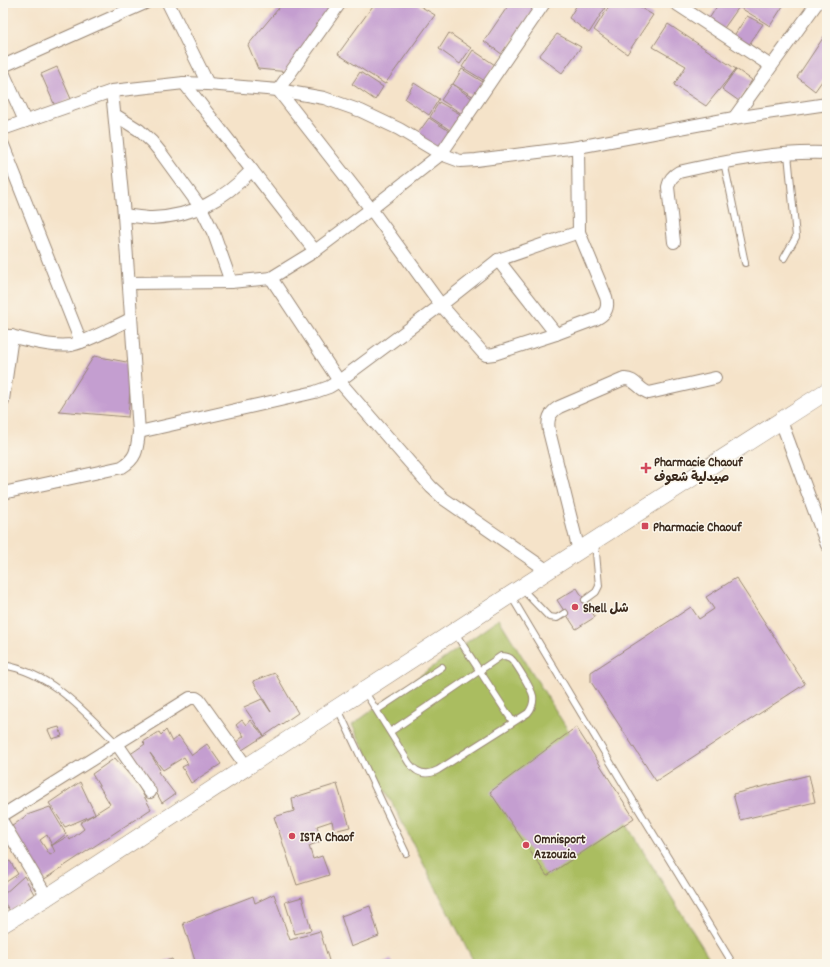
<svg xmlns="http://www.w3.org/2000/svg" width="830" height="967" font-family="Dekko,'Playpen Sans Arabic',sans-serif">
	<style>
		.green { fill: #aabd61; stroke: #727440 }
		.building { fill: #c49ed0; fill-rule: evenodd }
		.lines { fill: none; stroke-linecap: round; stroke-linejoin: round }
		.lane-casing { stroke: #988674; stroke-width: 8 }
		.street-casing { stroke: #988674; stroke-width: 14 }
		.secondary-casing { stroke: #988674; stroke-width: 18 }
		.lane { stroke: #fff; stroke-width: 6 }
		.street { stroke: #fff; stroke-width: 12 }
		.secondary { stroke: #fff; stroke-width: 17 }
		.poi-dot { fill: #d1495b; stroke: #fbf7ec; stroke-width: 1.5 }
		.labels { text-anchor: middle; stroke-width: 3; stroke-linejoin: round; paint-order: stroke }
		.poi-label { font-size: 13px; font-weight: bold; fill: #3b2a1e; stroke: #fbf7ec; text-anchor: start }
	</style>
	<rect width="100%" height="100%" fill="#fbf7ec"/>
	<filter id="ink" filterUnits="userSpaceOnUse"><feTurbulence type="fractalNoise" baseFrequency=".025" numOctaves="2"/><feDisplacementMap in="SourceGraphic" scale="8" xChannelSelector="R" yChannelSelector="G"/><feConvolveMatrix kernelMatrix="1 2 1 2 8 2 1 2 1" color-interpolation-filters="sRGB"/></filter>
	<filter id="wash" filterUnits="userSpaceOnUse"><feTurbulence type="fractalNoise" baseFrequency=".012" numOctaves="4" result="noise"/><feDisplacementMap in="SourceGraphic" scale="16" xChannelSelector="R" yChannelSelector="G"/><feGaussianBlur stdDeviation="0.9" result="paint"/><feColorMatrix in="noise" values="0 0 0 0 0 0 0 0 0 0 0 0 0 0 0 0 0 1.4 0 .05"/><feComposite in="paint" operator="in"/></filter>
	<g filter="url(#wash)">
		<rect width="100%" height="100%" fill="#f5e3c9"/>
		<!-- green -->
		<polygon class="green" points="499,619 713,964 475,964 352,725"/>
		<g id="blocks">
			<!-- building -->
			<g class="building">
				<polygon points="283,3 336,3 289,72 258,69 248,45"/>
				<polygon points="375,3 415,3 435,15 385,84 338,54"/>
				<polygon points="510,3 538,3 503,55 484,41"/>
				<polygon points="578,3 592,3 605,8 589,33 569,18"/>
				<polygon points="611,3 632,3 653,15 627,54 594,30"/>
				<polygon points="719,3 785,3 770,26 739,7 722,31 707,22"/>
				<polygon points="747,16 763,24 748,46 733,37"/>
				<polygon points="668,24 736,69 706,106 674,85 686,66 653,47"/>
				<polygon points="827,32 827,74 815,91 797,77"/>
				<polygon points="449,33 471,48 460,64 439,49"/>
				<polygon points="557,34 581,47 562,73 539,56"/>
				<polygon points="473,50 495,65 485,81 462,67"/>
				<polygon points="57,67 71,99 55,106 41,74"/>
				<polygon points="462,69 483,82 474,97 453,84"/>
				<polygon points="736,69 752,80 739,101 722,89"/>
				<polygon points="360,72 383,87 375,100 352,84"/>
				<polygon points="414,83 439,99 429,115 405,99"/>
				<polygon points="452,84 473,99 462,114 441,100"/>
				<polygon points="439,102 460,114 450,130 430,117"/>
				<polygon points="429,118 449,131 439,149 416,136"/>
				<polygon points="94,356 132,363 128,417 59,411"/>
				<polygon points="736,578 805,684 656,781 591,682 591,672 691,607 699,619 714,609 706,597"/>
				<polygon points="577,588 595,617 576,629 557,600"/>
				<polygon points="275,673 298,713 264,736 244,707 262,699 271,712 253,681"/>
				<polygon points="242,720 246,725 250,720 264,736 239,752 235,743 244,736 236,725"/>
				<polygon points="59,727 62,736 52,739 48,730"/>
				<polygon points="576,727 634,818 547,876 490,792"/>
				<polygon points="166,730 172,742 179,736 192,755 207,744 221,764 191,783 182,767 188,764 184,757 163,770 150,753 160,770 158,772 175,794 162,803 148,777 146,779 129,755 145,744 143,742 159,732 161,735"/>
				<path d="M 115,758 L 138,785 L 151,809 L 43,880 L 11,827 L 27,815 L 50,807 L 66,834 L 51,846 L 68,836 L 70,840 L 84,829 L 80,823 L 110,804 L 92,774 ZM 47,835 L 55,852 L 50,855 L 40,840 Z"/>
				<polygon points="809,775 815,802 740,820 733,794"/>
				<polygon points="80,782 95,814 65,827 49,803"/>
				<polygon points="337,784 350,827 334,831 332,821 317,826 321,841 309,846 313,859 322,856 329,875 297,885 274,817 294,811 292,798"/>
				<polygon points="10,861 18,874 3,884 3,865"/>
				<polygon points="24,876 34,894 10,911 3,901 3,895"/>
				<polygon points="274,894 290,940 320,931 330,964 196,964 183,923 253,896 255,903"/>
				<polygon points="302,897 311,930 295,934 285,902"/>
				<polygon points="370,906 379,936 351,947 341,916"/>
				<polygon points="172,959 174,964 156,964"/>
				<polygon points="391,959 393,964 379,964"/>
			</g>
		</g>
	</g>
	<g filter="url(#ink)">
		<use href="#blocks" fill-opacity="0" stroke="#988674" stroke-width="1"/>
		<g class="lines">
			<defs>
				<g id="lane">
					<polyline points="724,162 745,263"/>
					<polyline points="784,258 796,237 788,154"/>
					<polyline points="522,589 549,617 557,618 565,613"/>
					<polyline points="511,596 634,802 733,964"/>
					<polyline points="585,600 596,592 599,586 595,542"/>
					<polyline points="455,633 513,722"/>
					<path d="M 3,665 C 51,673 84,711 117,744"/>
					<path d="M 365,692 L 409,763 C 417,774 427,776 438,770 L 528,713 C 532,708 534,703 533,696 C 532,690 515,661 510,658 C 507,656 505,656 501,656 L 390,732"/>
					<polyline points="338,709 406,853"/>
					<polyline points="377,710 442,667"/>
				</g>
				<g id="street">
					<polyline points="168,3 208,84"/>
					<path d="M 340,3 L 278,90 L 371,209 L 441,305 L 483,353 L 486,355 L 494,354 L 556,334 L 596,319 C 606,314 609,307 606,297 L 579,232 L 578,147"/>
					<polyline points="675,3 771,66"/>
					<polyline points="3,66 145,3"/>
					<polyline points="3,72 25,121"/>
					<polyline points="184,83 315,251"/>
					<polyline points="115,115 139,130 152,142 161,153 201,208 214,234 231,282"/>
					<polyline points="734,118 817,3"/>
					<polyline points="3,129 112,91 184,83 208,84 278,90 324,98 361,111 399,129 441,154 460,161 476,160 578,147 734,118 827,104"/>
					<polyline points="3,145 81,342"/>
					<path d="M 124,215 C 133,216 143,218 152,218 C 194,216 223,200 252,170"/>
					<path d="M 674,242 L 668,187 C 670,179 672,176 679,172 C 727,161 777,151 827,153"/>
					<polyline points="498,260 556,334"/>
					<polyline points="271,278 339,381 431,487 444,499 548,571"/>
					<polyline points="129,283 231,282 271,278 315,251 371,209 441,154 544,3"/>
					<path d="M 3,335 C 23,338 51,348 71,345 C 88,342 115,326 131,319"/>
					<polyline points="3,400 12,336"/>
					<polyline points="781,421 827,545"/>
					<polyline points="139,432 315,392 329,387 339,381 441,305 498,260 579,232"/>
					<path d="M 3,493 L 122,467 C 137,458 137,449 139,432 L 124,215 L 112,91"/>
					<path d="M 579,551 L 549,431 C 547,420 549,413 559,407 L 624,379 C 635,378 639,390 649,393 L 715,378"/>
					<polyline points="117,744 150,792"/>
					<polyline points="3,815 190,698 196,698 199,700 246,766"/>
					<polyline points="3,823 47,897"/>
				</g>
				<polyline id="secondary" points="3,924 47,897 510,595 827,391"/>
			</defs>
			<!-- lane casing -->
			<use href="#lane" class="lane-casing"/>
			<!-- street casing -->
			<use href="#street" class="street-casing"/>
			<!-- secondary casing -->
			<use href="#secondary" class="secondary-casing"/>
			<!-- lane -->
			<use href="#lane" class="lane"/>
			<!-- street -->
			<use href="#street" class="street"/>
			<!-- secondary -->
			<use href="#secondary" class="secondary"/>
		</g>
	</g>
	<!-- markers -->
	<g class="poi-dot">
		<path d="M644 462h4v4h4v4h-4v4h-4v-4h-4v-4h4z"/>
		<rect x="641" y="522" width="8" height="8" rx="2"/>
		<circle cx="575" cy="607" r="4"/>
		<circle cx="292" cy="836" r="4"/>
		<circle cx="526" cy="845" r="4"/>
	</g>
	<g class="labels">
		<!-- poi labels -->
		<g class="poi-label">
			<text x="654" y="466">Pharmacie Chaouf<tspan x="654" dy="15">صيدلية شعوف</tspan></text>
			<text x="653" y="531">Pharmacie Chaouf</text>
			<text x="583" y="612">Shell شل</text>
			<text x="300" y="841">ISTA Chaof</text>
			<text x="534" y="843">Omnisport<tspan x="534" dy="15">Azzouzia</tspan></text>
		</g>
	</g>
	<!-- margin -->
	<rect width="830" height="967" fill="none" stroke="#fbf7ec" stroke-width="16"/>
</svg>
